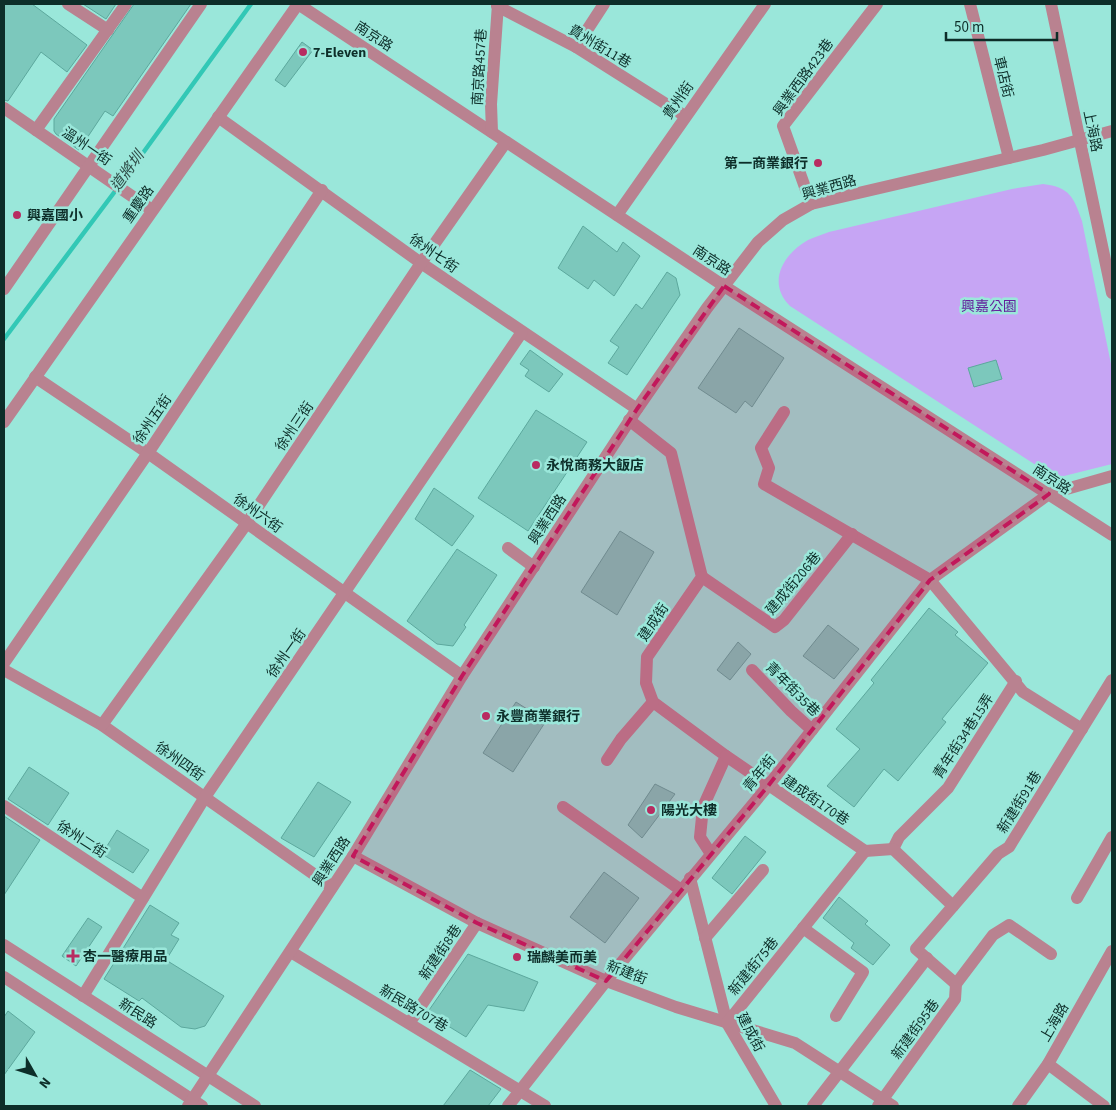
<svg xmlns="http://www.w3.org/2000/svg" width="1116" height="1110" font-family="'Source Sans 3','Noto Sans TC',sans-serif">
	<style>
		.green { fill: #c6a5f4 }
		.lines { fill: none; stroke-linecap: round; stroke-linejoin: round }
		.stream { stroke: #32c8b6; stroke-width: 4.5 }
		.building { fill: #7cc8bc; stroke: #5ca89d }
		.minor { stroke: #b98290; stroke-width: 12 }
		.marked { fill: #c2185b; fill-opacity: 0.2; stroke: #c2185b; stroke-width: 4; stroke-dasharray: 10 6; stroke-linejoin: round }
		.poi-dot { fill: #b82c61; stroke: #9ae7da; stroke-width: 2 }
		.labels { text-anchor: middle; stroke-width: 5; stroke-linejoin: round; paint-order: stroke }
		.street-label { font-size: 14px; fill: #0d2e29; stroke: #9ae7da }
		.poi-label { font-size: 14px; font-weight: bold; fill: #0d2e29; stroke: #9ae7da; text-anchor: start }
		.park-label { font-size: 14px; fill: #63229c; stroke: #9ae7da }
		.water-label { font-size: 15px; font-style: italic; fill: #304e49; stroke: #9ae7da }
	</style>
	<rect width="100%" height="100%" fill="#9ae7da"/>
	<!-- green -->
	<path class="green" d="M 1043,184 C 1070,187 1074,198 1082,221 L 1112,369 L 1112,464 L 1056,478 L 790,306 C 767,283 782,255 808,240 C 814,237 822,235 829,232 L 1012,189 Z"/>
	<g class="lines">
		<!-- stream -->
		<polyline class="stream" points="4,339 119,186 251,4"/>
	</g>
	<!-- building -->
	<g class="building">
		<polygon points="4,4 32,4 87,45 67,72 41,52 8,101 4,100"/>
		<polygon points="83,4 116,4 106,19"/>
		<polygon points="134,4 191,4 113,116 105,111 79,150 56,134 54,131 54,119"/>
		<polygon points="302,42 313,50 285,87 275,80"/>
		<polygon points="583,226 617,252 623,242 640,256 614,296 594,280 588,289 558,268"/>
		<polygon points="667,272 676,278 680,295 627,375 608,363 619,347 610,341 636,304 642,309"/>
		<polygon points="739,328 784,358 752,407 745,401 736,413 698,388"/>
		<polygon points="530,350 563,374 549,392 525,376 529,370 520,364"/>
		<polygon points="996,360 1002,379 974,387 968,368"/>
		<polygon points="536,410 587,442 528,531 478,498"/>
		<polygon points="434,488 474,516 452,546 415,519"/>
		<polygon points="620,531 654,552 617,615 581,592"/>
		<polygon points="457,549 497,575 464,625 466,627 453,646 437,644 407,621"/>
		<polygon points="929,608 958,632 955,635 988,663 942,719 946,722 898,781 884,769 854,807 827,786 860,749 836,729 874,683 871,680"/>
		<polygon points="828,625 859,649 834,679 803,656"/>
		<polygon points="738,642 751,654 730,680 717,670"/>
		<polygon points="516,702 546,721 513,772 483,753"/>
		<polygon points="29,767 69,793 48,825 8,799"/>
		<polygon points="318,782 351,802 314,857 281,838"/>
		<polygon points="655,784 675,794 642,838 628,825"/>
		<polygon points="4,816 40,840 4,895"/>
		<polygon points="117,830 149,850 133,873 102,854"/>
		<polygon points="745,836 766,852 732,894 712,878"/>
		<polygon points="604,872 639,898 605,943 570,917"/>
		<polygon points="839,897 868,921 865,924 890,945 873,965 851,948 854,943 823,918"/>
		<polygon points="150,905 179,923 171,935 179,939 166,960 224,996 205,1026 195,1029 181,1027 142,998 139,1001 104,979"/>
		<polygon points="88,918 102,927 76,966 62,956"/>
		<polygon points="468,954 538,982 524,1011 488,1005 466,1037 427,1013"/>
		<polygon points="8,1011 35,1032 4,1075 4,1017"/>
		<polygon points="470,1070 501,1089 488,1106 443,1106"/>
	</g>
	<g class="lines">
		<!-- minor -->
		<g class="minor">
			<polyline points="68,4 108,30"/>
			<polyline points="298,4 724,286 1112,535"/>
			<polyline points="970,4 1009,158"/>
			<polyline points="1051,4 1112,293"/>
			<polyline points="497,6 576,47 685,116"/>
			<polyline points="576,47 604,4"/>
			<polyline points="4,108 152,210"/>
			<polyline points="218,117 421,263 637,409"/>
			<polyline points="36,130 126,4"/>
			<polyline points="492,132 491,104 498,4"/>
			<polyline points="811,204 783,126 877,4"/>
			<polyline points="617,215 765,4"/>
			<polyline points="4,289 201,4"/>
			<polyline points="35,377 148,453 462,676"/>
			<polyline points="784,412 761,448 769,468 764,484 930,580 1023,692 1082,729"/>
			<polyline points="629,420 671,453 702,577 647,657 646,683 653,702 726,756 703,807 700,837 711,854"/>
			<polyline points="4,422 298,4"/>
			<polyline points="508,548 534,567"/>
			<polyline points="702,577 775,627 784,620 852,534"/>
			<polyline points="4,663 148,453 322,190"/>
			<polyline points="4,670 102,725 332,887"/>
			<polyline points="752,670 791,711 812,730"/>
			<polyline points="102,725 247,523 421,263 506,142"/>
			<polyline points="726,756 865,851"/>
			<polyline points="607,760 621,739 653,702"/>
			<polyline points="4,806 143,898"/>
			<polyline points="563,807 681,890"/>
			<polyline points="893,849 899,837 948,788 1016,681"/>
			<polyline points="865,851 893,849 953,906"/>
			<polyline points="353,856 477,923 606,981 676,1007 795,1043 893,1106"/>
			<polyline points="690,878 727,1023 776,1106"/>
			<polyline points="1077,898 1112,837"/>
			<polyline points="803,928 863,972 836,1016"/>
			<polyline points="705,938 763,870"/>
			<polyline points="4,945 255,1106"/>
			<polyline points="291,952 545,1106"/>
			<polyline points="4,977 202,1106"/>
			<polyline points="956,984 916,949 998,854 1009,847 1112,680"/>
			<polyline points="83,996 205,797 522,332"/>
			<polyline points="410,1022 477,923"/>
			<polyline points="727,1023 865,851"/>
			<polyline points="1048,1064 1104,1106"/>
			<polyline points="188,1106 353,856 462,676 637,409 707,308 758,242 783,220 811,204 1043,150 1112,131"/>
			<polyline points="508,1106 606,981 768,786 930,580 1049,494 1112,476"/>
			<polyline points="813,1106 927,958"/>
			<polyline points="878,1106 955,999 956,984 993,935 1009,925 1051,954"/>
			<polyline points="1018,1106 1048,1064 1112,951"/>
		</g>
	</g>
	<!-- marked area -->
	<path class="marked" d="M 724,286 L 1049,494 L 930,580 L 768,786 L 606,981 L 477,923 L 353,856 L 462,676 L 637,409 Z"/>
	<!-- markers -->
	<g class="poi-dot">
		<circle cx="303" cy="52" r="5"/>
		<circle cx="818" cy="163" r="5"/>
		<circle cx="17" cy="215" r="5"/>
		<circle cx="536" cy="465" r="5"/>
		<circle cx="486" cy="716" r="5"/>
		<circle cx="651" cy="810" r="5"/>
		<path d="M70.5 948.5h5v5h5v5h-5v5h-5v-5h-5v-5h5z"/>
		<circle cx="517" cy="957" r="5"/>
	</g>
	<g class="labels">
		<!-- street labels -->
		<g class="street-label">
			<text transform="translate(374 36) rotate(33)" y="5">南京路</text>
			<text transform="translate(600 46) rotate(31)" y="5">貴州街11巷</text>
			<text transform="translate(479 67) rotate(-87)" y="5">南京路457巷</text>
			<text transform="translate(803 77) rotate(-54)" y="5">興業西路423巷</text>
			<text transform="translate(1004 77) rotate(76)" y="5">車店街</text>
			<text transform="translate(678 100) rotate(-55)" y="5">貴州街</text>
			<text transform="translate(1093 131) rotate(78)" y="5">上海路</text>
			<text transform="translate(87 146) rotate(34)" y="5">溫州一街</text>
			<text transform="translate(829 187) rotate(-16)" y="5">興業西路</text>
			<text transform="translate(138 204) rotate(-55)" y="5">重慶路</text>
			<text transform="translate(434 253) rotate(35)" y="5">徐州七街</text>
			<text transform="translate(712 260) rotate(33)" y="5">南京路</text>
			<text transform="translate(152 419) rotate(-56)" y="5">徐州五街</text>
			<text transform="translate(294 426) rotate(-56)" y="5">徐州三街</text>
			<text transform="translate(1052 479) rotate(33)" y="5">南京路</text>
			<text transform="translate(258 513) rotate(35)" y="5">徐州六街</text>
			<text transform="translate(547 519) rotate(-57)" y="5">興業西路</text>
			<text transform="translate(793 583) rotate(-50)" y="5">建成街206巷</text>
			<text transform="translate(653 622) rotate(-56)" y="5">建成街</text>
			<text transform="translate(286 653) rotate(-55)" y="5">徐州一街</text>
			<text transform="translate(793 689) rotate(45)" y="5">青年街35巷</text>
			<text transform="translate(963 736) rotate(-57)" y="5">青年街34巷15弄</text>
			<text transform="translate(180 761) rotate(35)" y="5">徐州四街</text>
			<text transform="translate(759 773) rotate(-51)" y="5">青年街</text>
			<text transform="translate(816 800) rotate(34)" y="5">建成街170巷</text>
			<text transform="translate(1019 802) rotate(-58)" y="5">新建街91巷</text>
			<text transform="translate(82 839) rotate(33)" y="5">徐州二街</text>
			<text transform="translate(331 861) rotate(-57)" y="5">興業西路</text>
			<text transform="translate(440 952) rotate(-56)" y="5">新建街8巷</text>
			<text transform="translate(753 966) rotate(-51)" y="5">新建街75巷</text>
			<text transform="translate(627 972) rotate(21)" y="5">新建街</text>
			<text transform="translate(414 1008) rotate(31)" y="5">新民路707巷</text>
			<text transform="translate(138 1013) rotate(33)" y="5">新民路</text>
			<text transform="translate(1054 1022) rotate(-60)" y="5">上海路</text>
			<text transform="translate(915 1029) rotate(-54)" y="5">新建街95巷</text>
			<text transform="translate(751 1032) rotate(62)" y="5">建成街</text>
		</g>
		<!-- poi labels -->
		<g class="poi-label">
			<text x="313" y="57">7-Eleven</text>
			<text x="808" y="168" text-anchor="end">第一商業銀行</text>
			<text x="27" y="220">興嘉國小</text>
			<text x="546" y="470">永悅商務大飯店</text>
			<text x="496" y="721">永豐商業銀行</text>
			<text x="661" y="815">陽光大樓</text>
			<text x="83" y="961">杏一醫療用品</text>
			<text x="527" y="962">瑞麟美而美</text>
		</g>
		<!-- park labels -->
		<g class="park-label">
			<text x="989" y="311">興嘉公園</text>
		</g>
		<!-- water labels -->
		<g class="water-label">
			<text transform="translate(127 171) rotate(-54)" y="5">道將圳</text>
		</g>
	</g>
	<!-- border -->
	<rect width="1116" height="1110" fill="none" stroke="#0d2e29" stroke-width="10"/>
	<!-- north arrow -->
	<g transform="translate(35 1075) rotate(129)" stroke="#9ae7da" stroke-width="4" paint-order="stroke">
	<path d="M0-4L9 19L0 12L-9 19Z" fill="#0d2e29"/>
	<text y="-8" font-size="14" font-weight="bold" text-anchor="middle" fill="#0d2e29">N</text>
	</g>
	<!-- scale -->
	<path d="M946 32v8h111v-8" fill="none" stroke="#0d2e29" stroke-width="2.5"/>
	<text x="954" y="32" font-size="15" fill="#0d2e29" stroke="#9ae7da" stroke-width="4" paint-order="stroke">50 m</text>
</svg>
